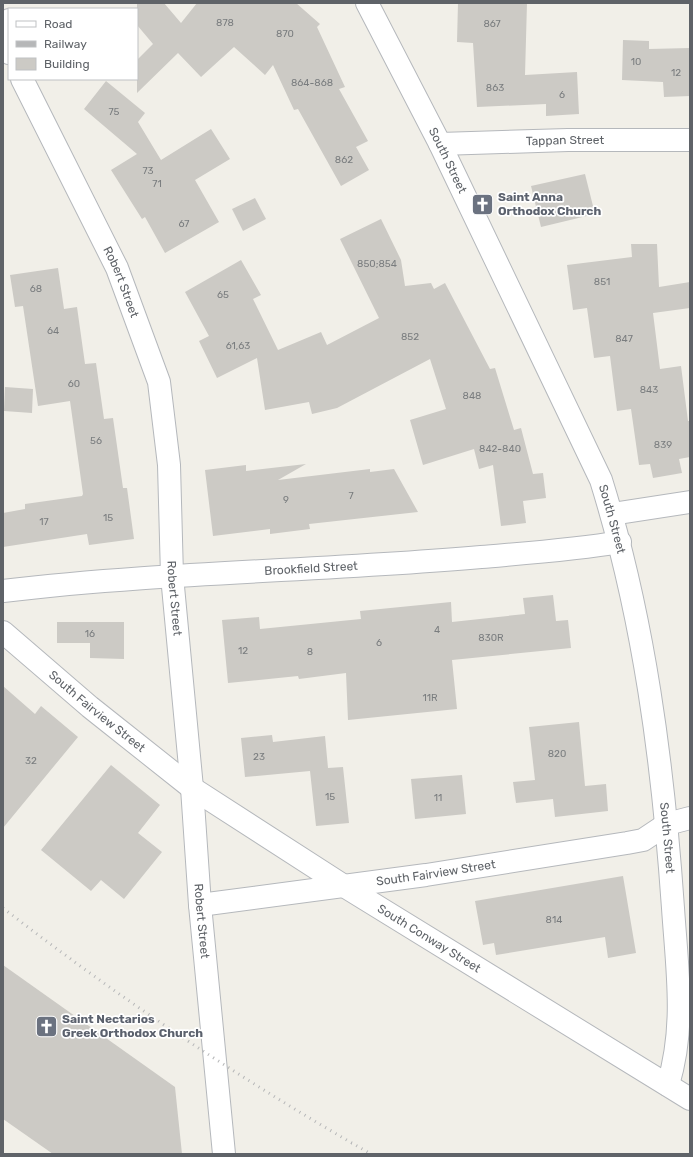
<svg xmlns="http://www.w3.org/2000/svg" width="693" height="1157" font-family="Rubik,sans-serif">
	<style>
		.building { fill: #cccac5 }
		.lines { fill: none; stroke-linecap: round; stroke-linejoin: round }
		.minor-casing { stroke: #b5b8bc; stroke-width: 24 }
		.tertiary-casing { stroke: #b5b8bc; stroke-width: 24 }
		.minor { stroke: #fff; stroke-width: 22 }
		.tertiary { stroke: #fff; stroke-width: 22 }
		.rail { stroke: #b6b7b8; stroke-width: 3; stroke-dasharray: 1 5; stroke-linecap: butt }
		.labels { text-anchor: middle; stroke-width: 3.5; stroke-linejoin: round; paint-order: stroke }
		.number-label { font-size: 10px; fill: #7a7d7f }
		.street-label { font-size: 12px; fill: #5f6368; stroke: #fff }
		.worship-label { font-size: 12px; font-weight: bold; fill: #5b616d; stroke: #fff; text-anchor: start }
	</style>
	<rect width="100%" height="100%" fill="#f1efe8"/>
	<!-- building -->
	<g class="building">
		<polygon points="137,3 164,3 181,23 197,3 296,3 320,24 317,27 345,87 339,89 368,141 356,147 369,170 341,186 298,109 294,110 273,65 265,75 234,47 201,77 178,53 137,93 137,60 153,44 137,25"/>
		<polygon points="458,3 527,3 525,75 577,72 579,114 546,116 546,104 477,107 473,43 457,42"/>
		<polygon points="623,40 649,41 649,49 690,48 690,96 664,97 663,82 622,80"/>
		<polygon points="106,81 145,113 138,122 161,160 211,129 230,159 195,180 219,222 165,253 145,217 142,219 111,170 137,154 84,109"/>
		<polygon points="585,174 595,214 541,227 531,186"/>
		<polygon points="255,198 266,219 243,231 232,209"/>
		<polygon points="381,219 401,260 405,286 431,283 434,289 445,283 490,369 495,368 514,430 521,428 533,474 543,473 546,498 523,501 526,523 501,526 493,465 479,469 474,449 423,465 410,420 446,409 430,359 337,408 312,414 309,402 265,410 257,358 217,378 199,341 209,336 185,292 241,260 261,295 253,299 278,350 321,332 327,345 379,318 340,239"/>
		<polygon points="631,244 657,244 659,287 690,282 690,308 653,313 660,369 681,366 688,421 690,421 690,457 679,459 682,473 653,478 650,464 639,465 631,409 617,411 610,356 594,358 587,308 573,310 567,265 632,257"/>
		<polygon points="58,268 64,309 77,307 85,364 96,363 104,419 113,418 123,488 127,488 134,539 89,545 87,534 3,547 3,513 25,509 25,504 82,496 83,494 70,401 38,406 23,306 15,307 10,275"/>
		<polygon points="5,387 33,389 32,413 4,411"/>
		<polygon points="306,464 278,480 370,469 370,472 394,469 418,512 309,524 310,529 270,534 270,529 213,536 205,470 246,465 246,471"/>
		<polygon points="553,595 556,621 568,620 571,648 452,660 457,709 348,720 346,673 299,679 298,676 228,683 222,620 259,617 260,629 361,619 360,611 451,602 452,622 525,614 523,598"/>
		<polygon points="57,622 124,622 124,659 90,658 90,643 57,643"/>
		<polygon points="3,686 35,714 41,706 78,737 3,828"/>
		<polygon points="579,722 585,786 606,784 608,811 555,817 553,799 516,803 513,782 535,780 529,727"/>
		<polygon points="272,735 273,742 325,736 328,768 343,767 349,823 316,826 310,771 245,777 241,738"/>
		<polygon points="111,765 160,805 138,833 162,852 124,899 101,880 91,891 41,850"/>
		<polygon points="462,775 466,814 415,819 411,779"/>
		<polygon points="623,876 636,953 608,958 605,937 496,955 494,943 483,945 475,901"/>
		<polygon points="3,965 175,1087 182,1154 53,1154 3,1119"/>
	</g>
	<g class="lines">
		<defs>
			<g id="minor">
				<path id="s1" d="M 367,3 L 440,144 L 601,480 C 644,618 663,763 673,908 C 677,969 686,1025 668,1085"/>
				<polyline points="3,33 9,20"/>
				<path id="s2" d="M 440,144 L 568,140 L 690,140"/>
				<polyline points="612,514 690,502"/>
				<path id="s3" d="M 3,591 C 162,572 322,571 481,557 C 527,553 574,550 620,542"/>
				<path id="s4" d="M 3,632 L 90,707 L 192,788 L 344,886 L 690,1099"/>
				<path id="s5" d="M 200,905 L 426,875 L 627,843 L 643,840 L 667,824 L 690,818"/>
			</g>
			<g id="tertiary">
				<polyline points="3,41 9,53"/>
				<path id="s6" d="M 22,79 L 117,268 L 159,382 L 169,465 L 172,576 L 192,788 L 200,905 L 224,1154"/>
			</g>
		</defs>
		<!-- minor casing -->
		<use href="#minor" class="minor-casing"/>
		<!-- tertiary casing -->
		<use href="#tertiary" class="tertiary-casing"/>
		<!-- minor -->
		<use href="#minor" class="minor"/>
		<!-- tertiary -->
		<use href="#tertiary" class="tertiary"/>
		<!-- rail -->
		<path class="rail" d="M 3,908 C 119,998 243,1081 371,1154"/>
	</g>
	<!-- icons -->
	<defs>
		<symbol id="church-square" viewBox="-11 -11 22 22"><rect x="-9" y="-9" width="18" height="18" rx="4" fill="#6b7280" stroke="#fff"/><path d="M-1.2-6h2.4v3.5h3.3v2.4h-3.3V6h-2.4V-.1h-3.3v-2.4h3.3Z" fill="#fff"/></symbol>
	</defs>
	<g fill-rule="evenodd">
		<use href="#church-square" x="470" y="192" width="25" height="25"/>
		<use href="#church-square" x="34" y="1014" width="25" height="25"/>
	</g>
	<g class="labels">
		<!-- number labels -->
		<g class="number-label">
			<text x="225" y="26">878</text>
			<text x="492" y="27">867</text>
			<text x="285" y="37">870</text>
			<text x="636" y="65">10</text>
			<text x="676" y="76">12</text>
			<text x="312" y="86">864-868</text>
			<text x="495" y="91">863</text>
			<text x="562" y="98">6</text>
			<text x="114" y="115">75</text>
			<text x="344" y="163">862</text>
			<text x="148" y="174">73</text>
			<text x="157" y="187">71</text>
			<text x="184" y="227">67</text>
			<text x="377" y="267">850;854</text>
			<text x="602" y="285">851</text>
			<text x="36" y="292">68</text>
			<text x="223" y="298">65</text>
			<text x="53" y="334">64</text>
			<text x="410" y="340">852</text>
			<text x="624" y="342">847</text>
			<text x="238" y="349">61,63</text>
			<text x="74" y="387">60</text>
			<text x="649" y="393">843</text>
			<text x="472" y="399">848</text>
			<text x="96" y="444">56</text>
			<text x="663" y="448">839</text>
			<text x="500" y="452">842-840</text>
			<text x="351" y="499">7</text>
			<text x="286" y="503">9</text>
			<text x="108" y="521">15</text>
			<text x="44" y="525">17</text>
			<text x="437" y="633">4</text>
			<text x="90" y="637">16</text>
			<text x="491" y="641">830R</text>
			<text x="379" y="646">6</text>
			<text x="243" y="654">12</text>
			<text x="310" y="655">8</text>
			<text x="430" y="701">11R</text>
			<text x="557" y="757">820</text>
			<text x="259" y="760">23</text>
			<text x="31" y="764">32</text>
			<text x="330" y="800">15</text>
			<text x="438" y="801">11</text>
			<text x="554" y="923">814</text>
		</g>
		<!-- street labels -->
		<g class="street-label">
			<text dy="4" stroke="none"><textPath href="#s2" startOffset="125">Tappan Street</textPath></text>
			<text dy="4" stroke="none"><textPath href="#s1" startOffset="177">South Street</textPath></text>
			<text dy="4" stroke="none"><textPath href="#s6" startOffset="226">Robert Street</textPath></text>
			<text dy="4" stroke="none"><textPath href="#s1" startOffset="572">South Street</textPath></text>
			<text dy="4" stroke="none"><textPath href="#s3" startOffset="309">Brookfield Street</textPath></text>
			<text dy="4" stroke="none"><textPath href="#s6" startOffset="550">Robert Street</textPath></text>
			<text dy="4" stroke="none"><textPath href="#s4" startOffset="123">South Fairview Street</textPath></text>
			<text dy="4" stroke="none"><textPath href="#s1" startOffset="896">South Street</textPath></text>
			<text dy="4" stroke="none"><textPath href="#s5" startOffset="238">South Fairview Street</textPath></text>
			<text dy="4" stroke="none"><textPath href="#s6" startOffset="874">Robert Street</textPath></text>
			<text dy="4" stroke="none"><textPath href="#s4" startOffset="526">South Conway Street</textPath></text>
		</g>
		<!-- worship labels -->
		<g class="worship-label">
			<text x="498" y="201">Saint Anna<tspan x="498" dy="14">Orthodox Church</tspan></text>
			<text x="62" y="1023">Saint Nectarios<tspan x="62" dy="14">Greek Orthodox Church</tspan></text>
		</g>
	</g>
	<!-- border -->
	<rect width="693" height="1157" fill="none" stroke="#5f6368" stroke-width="8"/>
	<!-- legend -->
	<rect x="8" y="8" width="130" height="72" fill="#ffffff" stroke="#bfc1c3"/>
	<rect x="16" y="21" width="20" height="6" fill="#ffffff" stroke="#bfc1c3"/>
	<text x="44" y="28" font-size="12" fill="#5f6368">Road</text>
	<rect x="16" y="41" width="20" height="6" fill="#b6b7b8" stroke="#bfc1c3"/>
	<text x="44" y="48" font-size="12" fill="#5f6368">Railway</text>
	<rect x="16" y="58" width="20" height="12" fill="#cccac5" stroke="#bfc1c3"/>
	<text x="44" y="68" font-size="12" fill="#5f6368">Building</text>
</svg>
